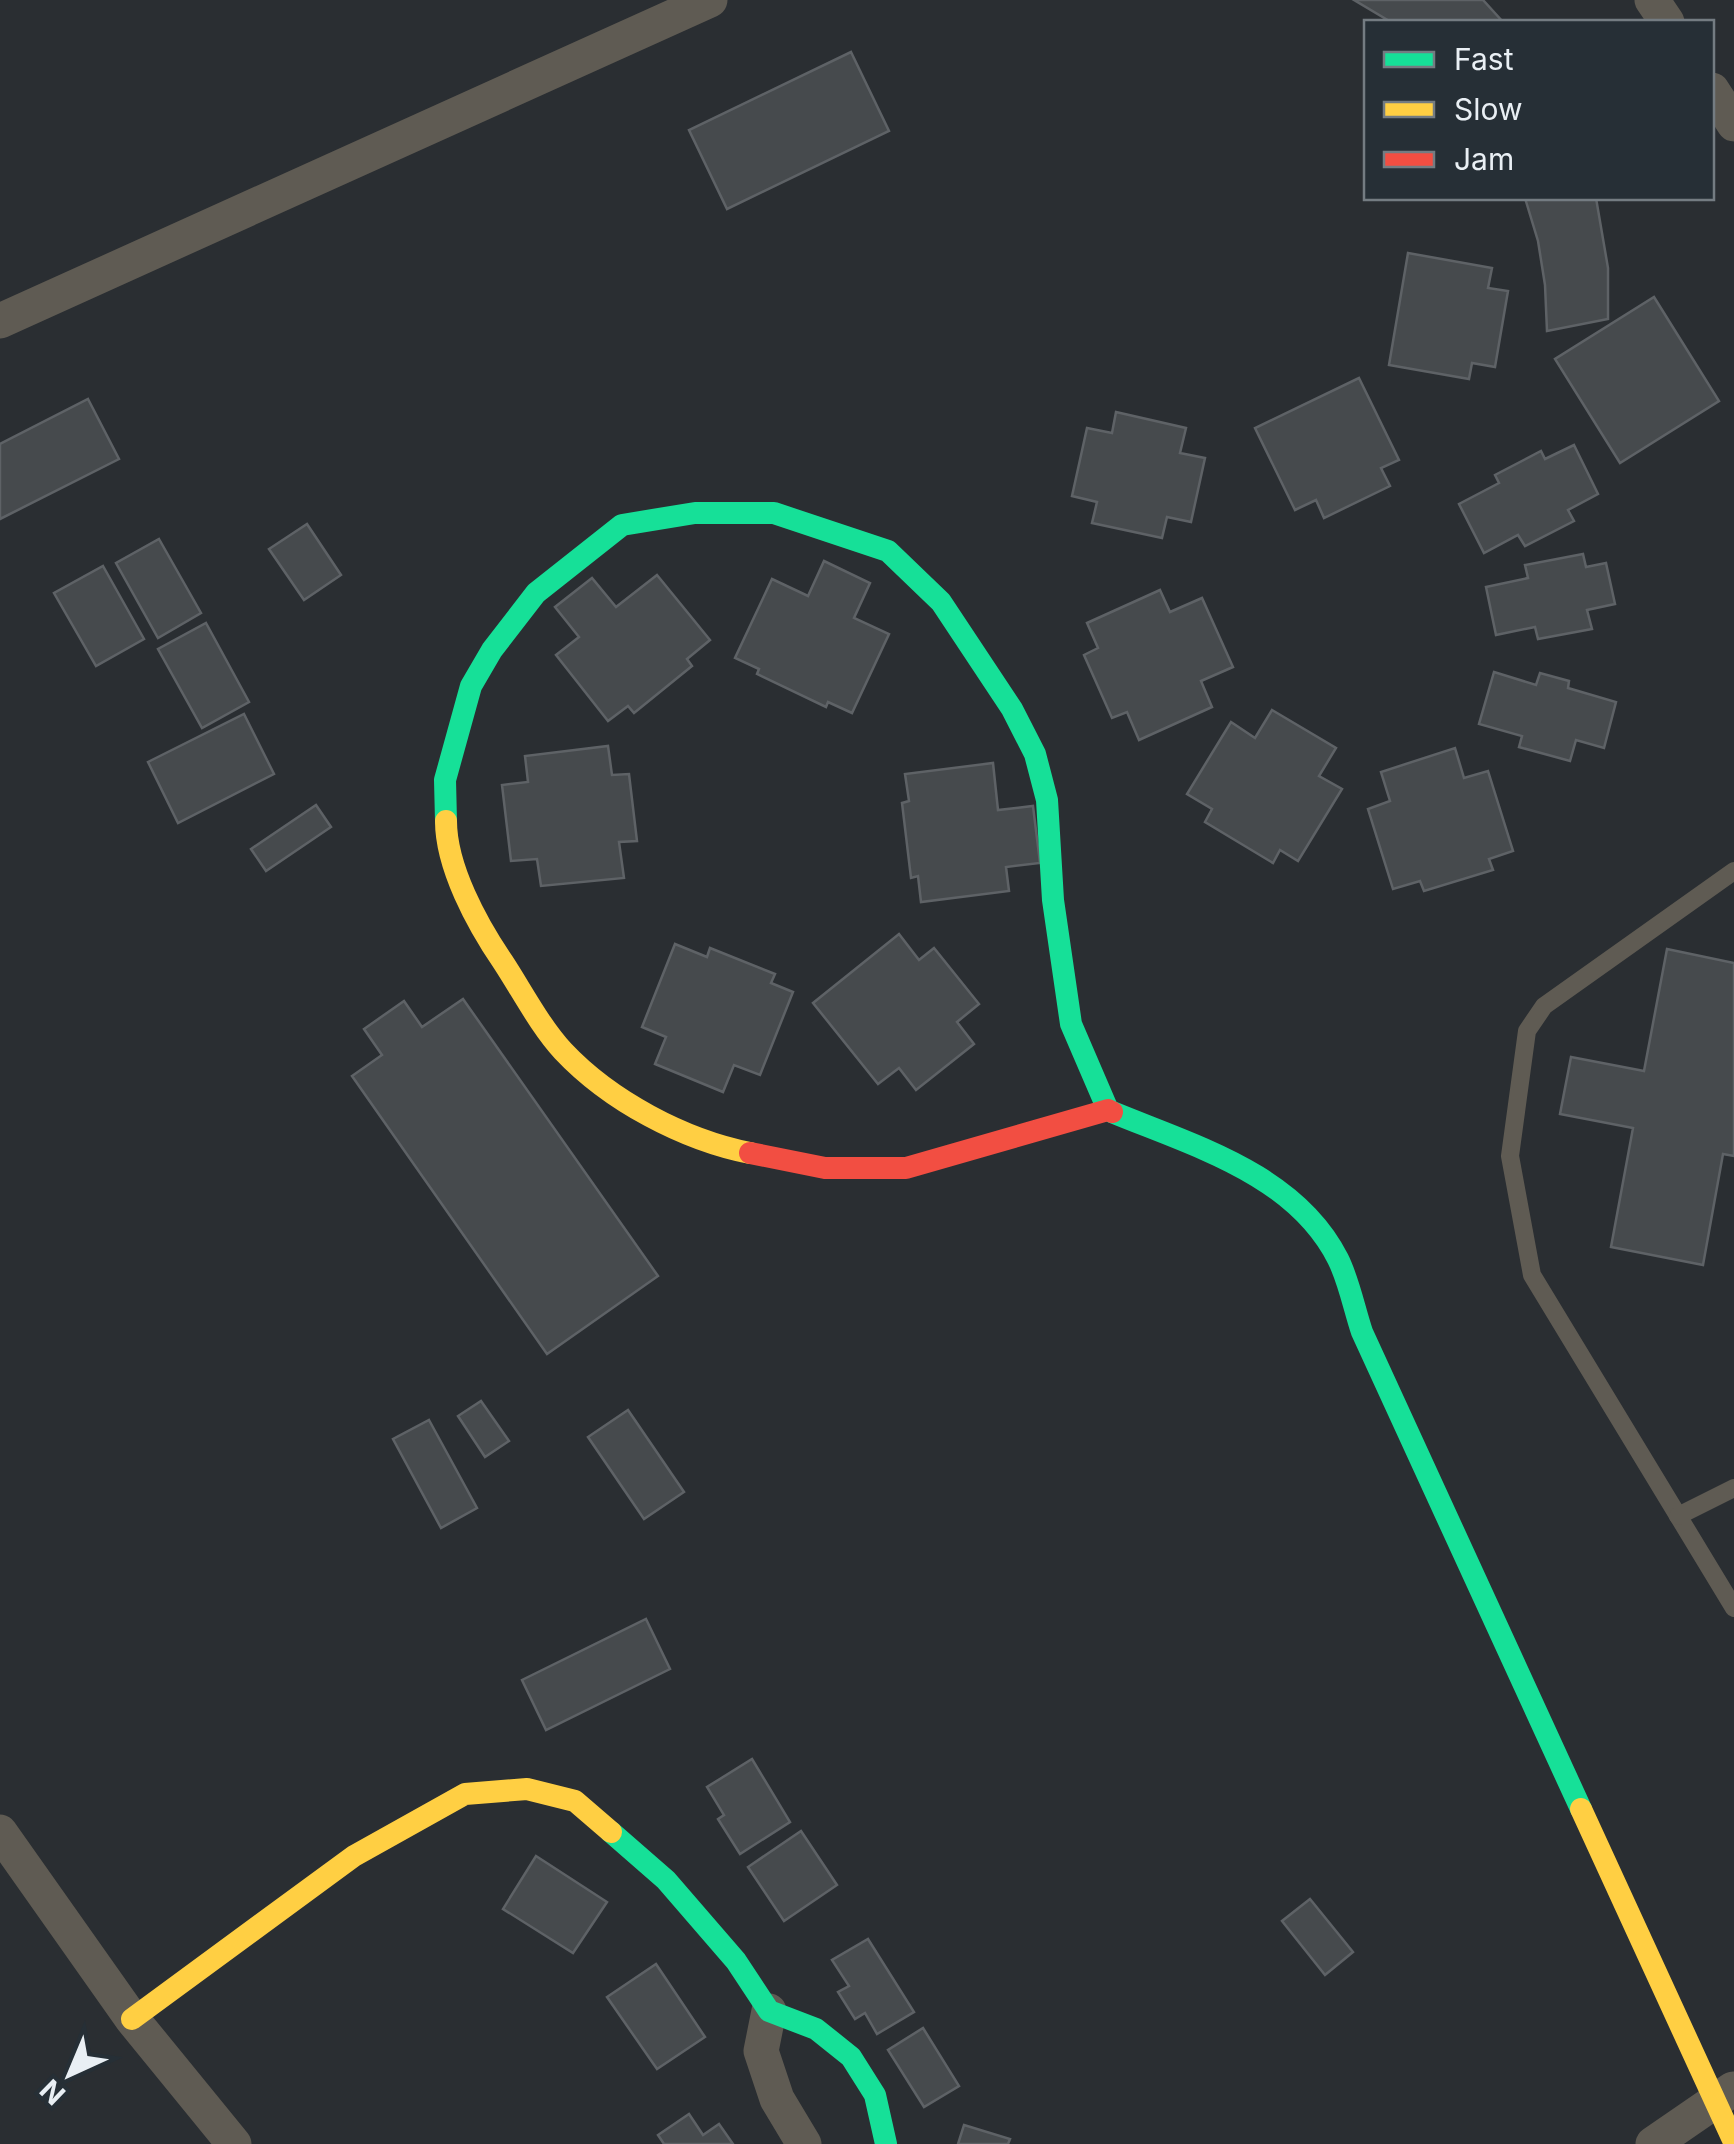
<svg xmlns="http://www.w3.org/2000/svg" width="1734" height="2144" font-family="Inter,sans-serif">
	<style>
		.building { fill: #464a4d; stroke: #5e6266; stroke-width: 2.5 }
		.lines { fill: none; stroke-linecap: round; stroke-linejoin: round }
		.lane { stroke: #5f5b53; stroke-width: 18 }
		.street { stroke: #5f5b53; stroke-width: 35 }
		.fast { stroke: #16e098; stroke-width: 22 }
		.slow { stroke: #ffcf43; stroke-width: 22 }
		.jam { stroke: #f24e42; stroke-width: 22 }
	</style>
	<rect width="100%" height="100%" fill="#2a2e32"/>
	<!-- building -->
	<g class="building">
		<polygon points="1354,0 1483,0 1503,22 1391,22"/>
		<polygon points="851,52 889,131 727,209 689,130"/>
		<polygon points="1525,198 1596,198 1608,268 1608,319 1547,331 1545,285 1538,241"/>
		<polygon points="1408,253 1492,268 1488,288 1508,291 1495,367 1472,363 1469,379 1389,365"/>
		<polygon points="1654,297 1719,401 1620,463 1555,359"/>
		<polygon points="1359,378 1399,460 1381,468 1390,486 1324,518 1316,500 1295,510 1255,428"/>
		<polygon points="88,399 119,459 0,519 0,444"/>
		<polygon points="1116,412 1186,428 1180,453 1205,458 1191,522 1167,517 1162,538 1092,523 1097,502 1072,496 1087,428 1112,433"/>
		<polygon points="1574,445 1598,494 1568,510 1574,521 1525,546 1518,535 1484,553 1459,504 1499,483 1495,475 1541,451 1545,459"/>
		<polygon points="307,524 341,575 304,600 269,549"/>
		<polygon points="159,539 201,613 158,638 116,563"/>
		<polygon points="1583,554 1586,567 1606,563 1615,604 1587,610 1592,629 1538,639 1535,627 1496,635 1486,587 1528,578 1525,565"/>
		<polygon points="824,561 870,583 854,618 889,634 852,713 828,702 826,707 757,674 759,669 735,658 772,579 808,596"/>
		<polygon points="103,566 144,639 96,666 54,593"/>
		<polygon points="657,575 710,640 687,659 692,666 634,713 628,706 608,721 556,655 579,637 555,607 592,578 616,607"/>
		<polygon points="1160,590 1170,612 1202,598 1233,667 1201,681 1212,707 1139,740 1127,712 1112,718 1084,655 1098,648 1087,623"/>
		<polygon points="206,623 249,702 202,728 158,649"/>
		<polygon points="1494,672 1536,685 1540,673 1569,681 1568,688 1616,702 1604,748 1576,740 1570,761 1519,747 1522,736 1479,724"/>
		<polygon points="1272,710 1336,748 1319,776 1342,789 1298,861 1280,850 1273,863 1205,822 1212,809 1187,794 1231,722 1255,738"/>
		<polygon points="244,714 274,774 178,823 148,762"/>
		<polygon points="608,746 612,775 629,774 637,841 619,842 624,878 541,886 537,859 511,861 502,785 528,782 525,756"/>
		<polygon points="1455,748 1464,778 1488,771 1513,851 1489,859 1493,870 1424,891 1420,881 1393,889 1368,809 1390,801 1381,772"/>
		<polygon points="993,763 998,810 1033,806 1040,863 1006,867 1009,891 921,902 918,876 911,878 902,803 909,801 905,774"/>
		<polygon points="316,805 331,827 266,871 251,849"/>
		<polygon points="899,934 919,960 934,948 979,1004 957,1022 974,1044 916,1090 899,1068 878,1084 813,1003"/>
		<polygon points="675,944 707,957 710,948 775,974 771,983 793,992 760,1075 734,1065 723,1092 655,1064 666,1037 642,1027"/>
		<polygon points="1667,949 1734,963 1734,1156 1723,1154 1703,1265 1611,1247 1633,1128 1560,1114 1571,1057 1644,1071"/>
		<polygon points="463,999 658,1276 547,1354 352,1076 382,1055 364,1029 404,1001 422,1027"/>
		<polygon points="481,1401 509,1441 485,1457 458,1416"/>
		<polygon points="628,1410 684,1492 644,1519 588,1437"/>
		<polygon points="429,1420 477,1508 441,1528 393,1439"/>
		<polygon points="646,1619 670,1669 546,1730 522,1680"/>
		<polygon points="752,1759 790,1822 740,1854 718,1819 724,1815 707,1787"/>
		<polygon points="801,1831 837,1885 784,1921 748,1867"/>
		<polygon points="536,1856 607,1902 573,1953 503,1909"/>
		<polygon points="1310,1899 1353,1952 1325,1975 1282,1921"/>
		<polygon points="868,1939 914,2012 877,2034 865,2013 855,2019 838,1992 849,1986 832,1960"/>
		<polygon points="656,1964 705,2037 657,2069 607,1997"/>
		<polygon points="923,2028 959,2086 924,2107 888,2050"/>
		<polygon points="689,2114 703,2135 719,2124 733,2144 664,2144 658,2135"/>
		<polygon points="964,2125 1010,2139 1008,2144 958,2144"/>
	</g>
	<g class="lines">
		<!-- lane -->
		<g class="lane">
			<polyline points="1734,871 1544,1006 1527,1031 1510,1156 1532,1275 1734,1608"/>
			<polyline points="1678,1516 1734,1488"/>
		</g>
		<!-- street -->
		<g class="street">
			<polyline points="1652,0 1667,22"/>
			<polyline points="1712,90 1734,124"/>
			<polyline points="0,321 710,0"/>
			<polyline points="0,1832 132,2019 234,2144"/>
			<polyline points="769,2011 761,2051 777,2099 804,2144"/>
			<polyline points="1653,2144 1733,2089"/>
		</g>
		<!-- fast -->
		<g class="fast">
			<polyline points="446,821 445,780 471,686 492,650 536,593 622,525 695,513 774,513 888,551 941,602 1012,709 1035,754 1047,800 1053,900 1071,1024 1108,1110"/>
			<path d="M 1112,1112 C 1194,1146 1295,1174 1338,1259 C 1349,1281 1354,1308 1362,1332 L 1581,1809"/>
			<polyline points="611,1832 666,1880 736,1961 769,2011 816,2029 851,2057 875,2095 886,2144"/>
		</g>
		<!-- slow -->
		<g class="slow">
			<path d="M 446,821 C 446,867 477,924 503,962 C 522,991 540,1026 563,1051 C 610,1101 684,1140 750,1153"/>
			<polyline points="1581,1809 1734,2142"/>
			<polyline points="132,2019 354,1856 465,1794 527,1789 575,1801 611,1832"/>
		</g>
		<!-- jam -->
		<polyline class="jam" points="750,1153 825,1168 906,1168 1108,1110 1112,1112"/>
	</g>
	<!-- legend -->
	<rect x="1364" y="20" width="350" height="180" fill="#262f36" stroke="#747c82" stroke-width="2.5"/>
	<rect x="1384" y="52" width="50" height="15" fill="#16e098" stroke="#747c82" stroke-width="2.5"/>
	<text x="1454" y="70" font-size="30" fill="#e9eff4">Fast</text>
	<rect x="1384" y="102" width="50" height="15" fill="#ffcf43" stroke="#747c82" stroke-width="2.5"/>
	<text x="1454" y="120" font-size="30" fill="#e9eff4">Slow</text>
	<rect x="1384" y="152" width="50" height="15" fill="#f24e42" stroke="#747c82" stroke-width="2.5"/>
	<text x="1454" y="170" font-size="30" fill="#e9eff4">Jam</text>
	<!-- north arrow -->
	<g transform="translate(70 2074) rotate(224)" stroke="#262f36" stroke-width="8" paint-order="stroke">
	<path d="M0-8L18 38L0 25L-18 38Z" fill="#e9eff4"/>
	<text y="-15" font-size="28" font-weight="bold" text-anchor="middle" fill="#e9eff4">N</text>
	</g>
</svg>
